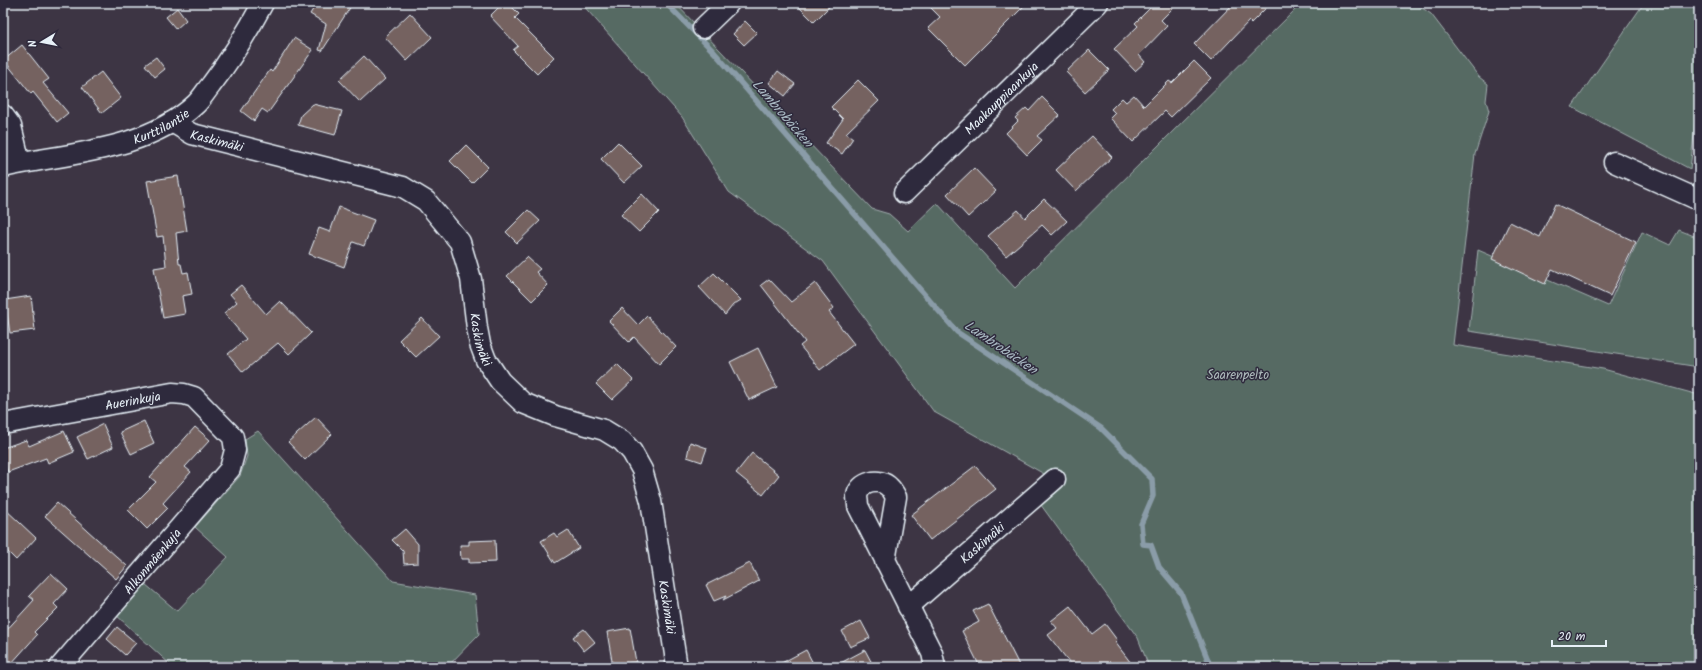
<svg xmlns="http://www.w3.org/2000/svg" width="1702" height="670" font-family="Kalam,sans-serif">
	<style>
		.green { fill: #576a63; stroke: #a0aeae }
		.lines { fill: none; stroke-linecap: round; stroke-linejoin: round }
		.stream { stroke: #8a9ca8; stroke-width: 5.5 }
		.building { fill: #746261; stroke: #e8f1f8 }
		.minor-casing { stroke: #e8f1f8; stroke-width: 23 }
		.minor { stroke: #2f2a3d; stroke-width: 20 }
		.labels { text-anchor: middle; stroke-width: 3; stroke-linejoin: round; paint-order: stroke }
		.street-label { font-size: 13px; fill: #e8f1f8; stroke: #2f2a3d }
		.park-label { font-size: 13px; fill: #aebbbc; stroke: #2f2a3d }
		.water-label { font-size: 14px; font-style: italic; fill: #a9b9c3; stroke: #2f2a3d }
	</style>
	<rect width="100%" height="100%" fill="#3d3544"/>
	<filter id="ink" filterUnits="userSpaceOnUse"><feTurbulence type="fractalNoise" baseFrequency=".025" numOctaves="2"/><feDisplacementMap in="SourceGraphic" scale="8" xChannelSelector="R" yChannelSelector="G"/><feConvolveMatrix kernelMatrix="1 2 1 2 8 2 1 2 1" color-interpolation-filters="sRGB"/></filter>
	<g filter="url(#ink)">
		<!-- green -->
		<g class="green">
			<polygon points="581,3 675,3 872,209 889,214 908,231 937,203 1015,288 1302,3 1415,3 1431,14 1479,77 1488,84 1486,101 1489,111 1475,154 1453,345 1603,369 1699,395 1699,667 1149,667 1138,638 1038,501 1046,475 934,412 823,261 729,192 682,117"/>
			<polygon points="1644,3 1699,3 1699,92 1690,169 1572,107"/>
			<polygon points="1679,230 1699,238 1699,367 1469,331 1478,250 1608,306 1642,232 1670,245"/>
			<polygon points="258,431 393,581 475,595 479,634 447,667 173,667 115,614 145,584 177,611 228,557 195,527 240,476 247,456 245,439"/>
		</g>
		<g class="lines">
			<!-- stream -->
			<polyline class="stream" points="666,3 714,52 957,332 1101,428 1152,479 1153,496 1141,524 1143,544 1151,545 1159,567 1181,593 1208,660 1210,667"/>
		</g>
		<!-- building -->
		<g class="building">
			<polygon points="317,3 353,3 322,51 319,50 326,24 310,14"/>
			<polygon points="503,3 508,3 519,14 515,18 554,57 537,74 513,50 518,46 490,16"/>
			<polygon points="795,3 833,3 814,22"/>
			<polygon points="926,3 1027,3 965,65 928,28 940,17"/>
			<polygon points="1155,3 1178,3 1161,20 1167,26 1139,55 1145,62 1135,71 1114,49 1138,26 1135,23"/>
			<polygon points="1234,3 1271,3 1251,23 1249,21 1211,61 1194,44"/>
			<polygon points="177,8 186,20 176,29 166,17"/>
			<polygon points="410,13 432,37 407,61 385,37"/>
			<polygon points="745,21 757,33 744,45 733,34"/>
			<polygon points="294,38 313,50 268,113 262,109 254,121 241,111 270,70 272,72"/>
			<polygon points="22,45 49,79 43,83 68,113 57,122 33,92 31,94 4,60"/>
			<polygon points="1089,50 1109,70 1085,92 1066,72"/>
			<polygon points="364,56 385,79 360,102 339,80"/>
			<polygon points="156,57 165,69 155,77 145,65"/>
			<polygon points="1194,61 1211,78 1171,117 1165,111 1133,142 1110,118 1115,113 1111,109 1122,98 1126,102 1134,95 1144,106 1169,81 1172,83"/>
			<polygon points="778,71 795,84 785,96 769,83"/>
			<polygon points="101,72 121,98 102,113 82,87"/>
			<polygon points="858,80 879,101 846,133 853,138 842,154 826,143 843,119 831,107"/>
			<polygon points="1042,97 1060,115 1037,136 1042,140 1027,155 1006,133 1018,121 1015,118 1026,108 1029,111"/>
			<polygon points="313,104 342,111 335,135 298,125 301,115"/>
			<polygon points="1092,136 1112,157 1076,191 1056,170"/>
			<polygon points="618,142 642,166 624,183 601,159"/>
			<polygon points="466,145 488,167 472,183 450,161"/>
			<polygon points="974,168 996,191 968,217 947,194"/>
			<polygon points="178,176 187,231 176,233 179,264 181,264 183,273 188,272 192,294 182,296 185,314 163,318 154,268 166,266 163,236 157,237 147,181"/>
			<polygon points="642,194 659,212 639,232 621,215"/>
			<polygon points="1044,199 1067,221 1052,235 1042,225 1006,256 988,236 1018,210 1025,218"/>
			<polygon points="1555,204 1636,242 1610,296 1552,269 1545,284 1492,259 1510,222 1540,237"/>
			<polygon points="339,207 374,220 364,246 353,242 344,267 309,254 319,228 330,232"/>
			<polygon points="528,210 540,221 517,243 506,232"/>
			<polygon points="527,257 540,269 536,272 548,285 532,301 507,276"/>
			<polygon points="714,273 741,300 733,305 725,315 699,287"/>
			<polygon points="769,279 791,302 815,283 834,308 829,312 854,344 820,370 800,346 805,342 761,285"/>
			<polygon points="241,285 266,314 280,301 311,333 289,354 278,343 243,372 228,354 246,339 224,313 237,302 230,294"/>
			<polygon points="31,296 35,330 10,333 5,300"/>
			<polygon points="622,308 638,325 647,316 676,347 659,364 634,337 629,342 609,321"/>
			<polygon points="422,318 439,336 416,357 399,340"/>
			<polygon points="758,348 777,387 749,400 730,362"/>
			<polygon points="617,364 633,380 612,400 596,384"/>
			<polygon points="316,417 332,434 305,460 288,442"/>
			<polygon points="144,421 154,443 131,454 120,432"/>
			<polygon points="103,424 113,447 88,459 77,437"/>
			<polygon points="195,427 210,440 185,467 191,472 163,503 168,508 147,529 128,510 156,482 150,477"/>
			<polygon points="64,431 74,452 48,463 46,458 8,472 3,460 3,448 26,440 29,446"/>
			<polygon points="690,442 707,448 702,462 687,457"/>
			<polygon points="752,453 779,475 763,495 736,473"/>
			<polygon points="975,466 996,489 930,540 911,515"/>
			<polygon points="57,503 127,566 116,579 45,516"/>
			<polygon points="3,507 36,538 16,560 3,547"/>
			<polygon points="405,529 418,544 418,563 404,564 403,551 392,540"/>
			<polygon points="568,530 579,548 555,563 541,541 554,533 557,537"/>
			<polygon points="495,540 496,562 469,563 469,559 461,559 460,545 469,545 469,541"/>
			<polygon points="750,563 759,581 723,600 726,596 714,601 706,585"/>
			<polygon points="51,573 68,589 54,604 58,608 34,632 37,635 10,665 3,658 3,634 34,600 29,596"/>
			<polygon points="988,604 1020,667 980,667 962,631 979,622 973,611"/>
			<polygon points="1070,606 1092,634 1105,624 1117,640 1115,642 1134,667 1073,667 1048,635 1057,628 1051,621"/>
			<polygon points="861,621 870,638 850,647 842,631"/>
			<polygon points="117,627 136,643 125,655 107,639"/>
			<polygon points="630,628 636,662 629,663 630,667 613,667 607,632"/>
			<polygon points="584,629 595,642 584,651 573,637"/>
			<polygon points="806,650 815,667 774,667"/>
			<polygon points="865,650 874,667 833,667"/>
		</g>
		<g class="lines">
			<defs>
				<g id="minor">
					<polyline points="703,28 729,3"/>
					<polyline points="3,115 11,126 20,163"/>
					<path id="s1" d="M 172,122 L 192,134 L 403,187 L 426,201 L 460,242 L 471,279 L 477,328 L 480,344 L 486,360 L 500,381 L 523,403 L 555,416 L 604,430 L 622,441 L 632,452 L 642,470 L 651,501 L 677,667"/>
					<polyline points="1614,162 1699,200"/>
					<path id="s2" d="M 3,167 C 67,153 146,151 196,104 C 202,98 206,91 211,85 C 231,59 248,31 263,3"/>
					<path id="s3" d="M 904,193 L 1098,3"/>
					<path id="s4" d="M 3,424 L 172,393 L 184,394 L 194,397 L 233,437 L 235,450 L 230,469 L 60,667"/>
					<path d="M 885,561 L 896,497 C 894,494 892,489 889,487 C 880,477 859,482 857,496 C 857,499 858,503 858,506 L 932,653 L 935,667"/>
					<path id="s5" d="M 908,607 L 1055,479"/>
				</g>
			</defs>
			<!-- minor casing -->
			<use href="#minor" class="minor-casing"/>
			<!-- minor -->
			<use href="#minor" class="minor"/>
		</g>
	</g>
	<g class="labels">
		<!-- street labels -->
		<g class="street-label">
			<text dy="5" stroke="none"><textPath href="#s3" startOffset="136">Maakauppiaankuja</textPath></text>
			<text dy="5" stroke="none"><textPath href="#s2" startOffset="164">Kurttilantie</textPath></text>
			<text dy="5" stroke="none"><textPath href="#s1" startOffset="49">Kaskimäki</textPath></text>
			<text dy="5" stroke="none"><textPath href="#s1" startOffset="421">Kaskimäki</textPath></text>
			<text dy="5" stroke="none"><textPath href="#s4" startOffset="132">Auerinkuja</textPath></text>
			<text dy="5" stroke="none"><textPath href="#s5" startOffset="98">Kaskimäki</textPath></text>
			<text transform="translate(152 561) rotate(-50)" y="5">Alkonmäenkuja</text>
			<text dy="5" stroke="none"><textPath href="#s1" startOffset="781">Kaskimäki</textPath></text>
		</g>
		<!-- park labels -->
		<g class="park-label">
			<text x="1238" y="379">Saarenpelto</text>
		</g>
		<!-- water labels -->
		<g class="water-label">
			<text transform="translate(783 113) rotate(49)" y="5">Lambrobäcken</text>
			<text transform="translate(1001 347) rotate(34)" y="5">Lambrobäcken</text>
		</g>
	</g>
	<!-- margin -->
	<rect width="1702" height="670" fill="none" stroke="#2f2a3d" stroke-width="16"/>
	<rect x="8" y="8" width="1686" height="654" fill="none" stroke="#e8f1f8" stroke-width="1.5" filter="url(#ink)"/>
	<!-- north arrow -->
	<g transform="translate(42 42) rotate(260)" stroke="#2f2a3d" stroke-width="3" paint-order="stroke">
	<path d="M0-3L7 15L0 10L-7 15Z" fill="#e8f1f8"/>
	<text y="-6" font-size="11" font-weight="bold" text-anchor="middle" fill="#e8f1f8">N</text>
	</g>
	<!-- scale -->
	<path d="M1552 640v6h54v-6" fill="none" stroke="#e8f1f8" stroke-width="2"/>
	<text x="1558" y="640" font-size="12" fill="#e8f1f8" stroke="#2f2a3d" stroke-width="3" paint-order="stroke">20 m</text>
</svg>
